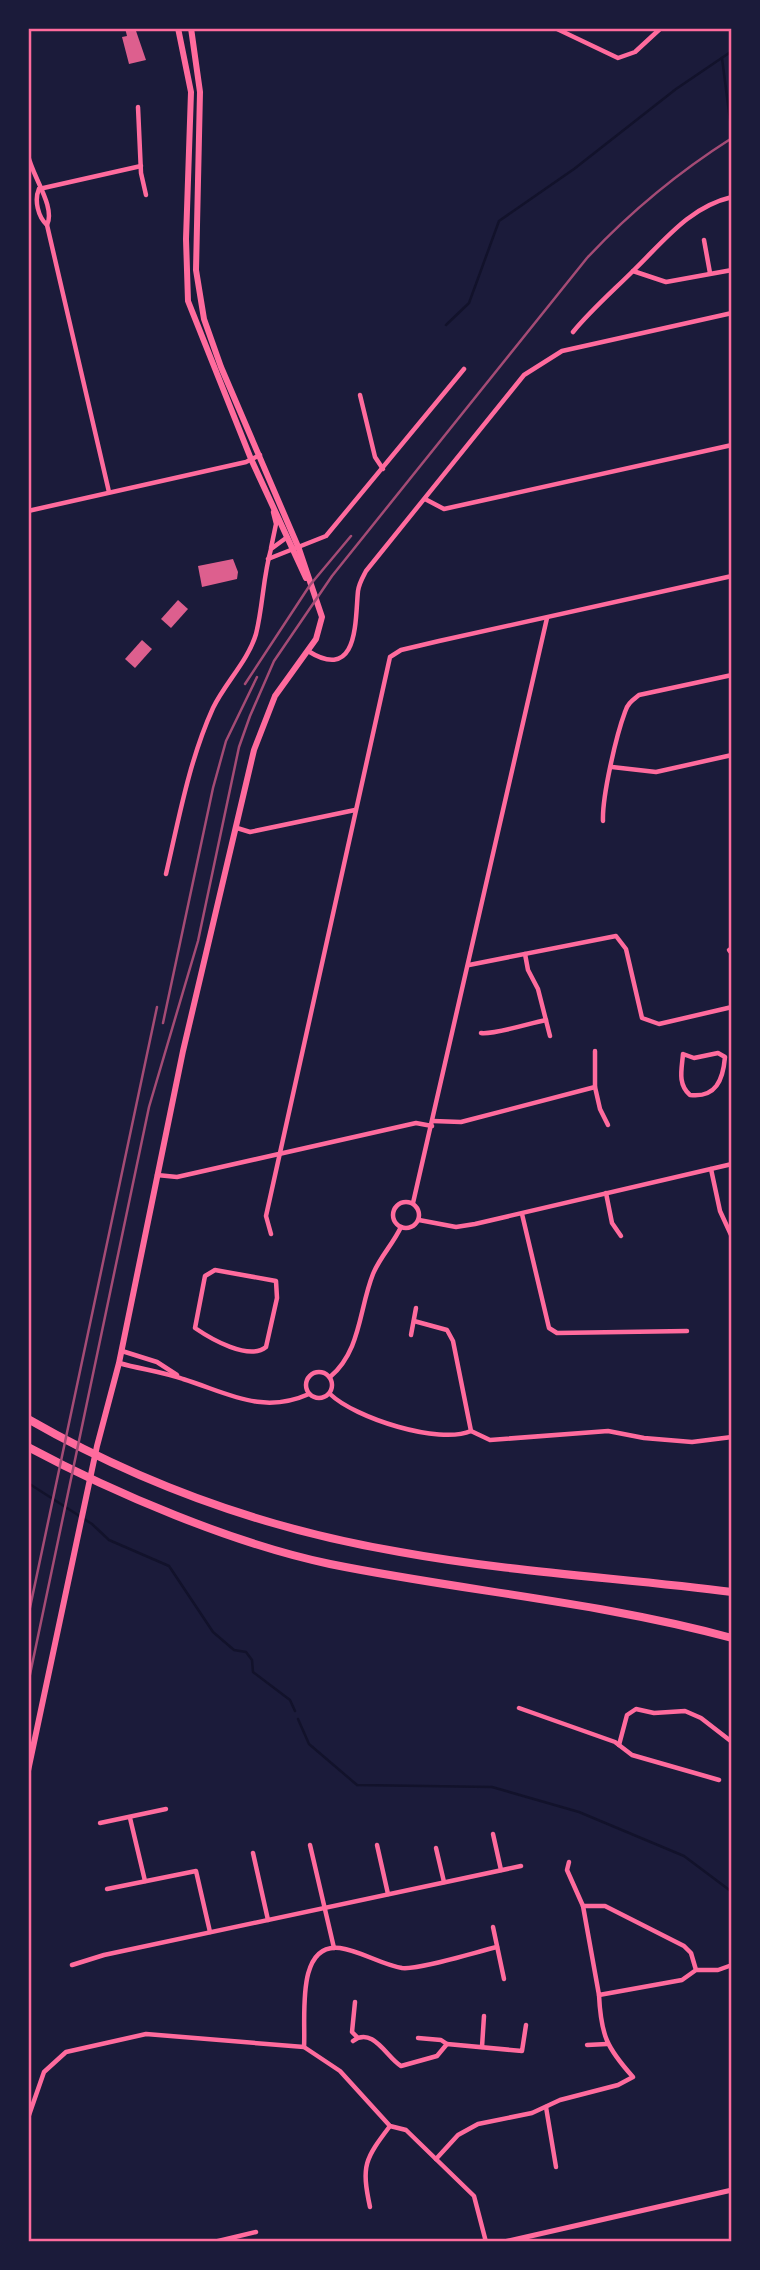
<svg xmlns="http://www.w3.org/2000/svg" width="760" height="2270" font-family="'Titillium Web',sans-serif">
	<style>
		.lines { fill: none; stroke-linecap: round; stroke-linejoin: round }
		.stream { stroke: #12122b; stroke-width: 2.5 }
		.building { fill: #dd5f8e }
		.minor { stroke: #ff6b9d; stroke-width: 4.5 }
		.tertiary { stroke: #ff6b9d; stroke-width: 5 }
		.secondary { stroke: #ff6b9d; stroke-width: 6 }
		.motorway { stroke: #ff6b9d; stroke-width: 8 }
		.rail { stroke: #a44b75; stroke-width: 2.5 }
		.neatline { fill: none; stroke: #ff6b9d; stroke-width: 2.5 }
	</style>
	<rect width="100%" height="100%" fill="#1b1b3a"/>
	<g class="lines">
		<!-- stream -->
		<g class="stream">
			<polyline points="722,58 730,120"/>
			<polyline points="446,325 469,303 499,221 574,169 676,89 732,51"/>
			<polyline points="28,1483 92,1524 109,1540 169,1566 213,1632 234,1650 246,1652 252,1660 253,1672 290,1700 295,1711"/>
			<polyline points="298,1719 309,1744 357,1785 492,1787 579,1812 684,1856 732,1892"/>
		</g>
	</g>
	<!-- building -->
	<g class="building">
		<polygon points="125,28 135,28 146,60 129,64 122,37 127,36"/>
		<polygon points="233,559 238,572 237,579 202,587 198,566"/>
		<polygon points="178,600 188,609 171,628 161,619"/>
		<polygon points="142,640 152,649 135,668 125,659"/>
	</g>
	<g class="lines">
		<!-- minor -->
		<g class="minor">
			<polyline points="555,28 618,58 635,52 661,28"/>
			<polyline points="138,107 141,173 146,195"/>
			<path d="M 28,155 C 32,176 56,207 47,225"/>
			<path d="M 39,189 C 34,200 38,217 47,225 L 109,492"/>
			<polyline points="39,189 141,166"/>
			<polyline points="704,240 710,273"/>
			<polyline points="633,271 666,282 732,270"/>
			<path d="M 573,332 C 592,309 613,291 634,270 C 664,241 689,207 732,197"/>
			<polyline points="360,395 375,457 383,469"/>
			<polyline points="425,499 444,509 732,445"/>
			<polyline points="28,511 246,462 260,455"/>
			<polyline points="271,548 276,524 273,512"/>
			<polyline points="268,559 326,536 464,369"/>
			<path d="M 308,651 C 359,683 355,620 358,591 C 359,583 363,577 366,571 L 524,375 L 562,351 L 732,313"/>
			<polyline points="612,767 656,772 732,755"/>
			<path d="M 603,821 C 602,797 616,736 625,712 C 627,704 633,700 639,695 L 732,675"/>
			<polyline points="237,828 250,832 355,810"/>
			<path d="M 166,874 C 179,818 189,761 213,708 C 225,683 248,661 256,634 C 263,606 263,577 271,549 L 286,538"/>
			<polyline points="729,950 732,954"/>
			<polyline points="525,954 528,970 538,989 550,1036"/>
			<polyline points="469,965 616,936 626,949 642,1018 659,1024 732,1007"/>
			<path d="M 481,1033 C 494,1035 530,1023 546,1020"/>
			<path d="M 718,1053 L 725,1057 C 723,1080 716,1098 690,1095 C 677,1084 682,1068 683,1054 L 694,1058 Z"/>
			<polyline points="595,1087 600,1109 608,1125"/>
			<polyline points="433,1121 461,1122 595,1087 595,1051"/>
			<polyline points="711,1169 720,1211 732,1237"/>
			<polyline points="157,1175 177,1177 416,1123 432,1126"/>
			<polyline points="606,1193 612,1223 621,1236"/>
			<circle cx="406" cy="1215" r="13"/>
			<polyline points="413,1203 547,618"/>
			<polyline points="522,1214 549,1328 557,1333 687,1331"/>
			<polyline points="419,1220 456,1227 475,1224 732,1164"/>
			<polyline points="271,1234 266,1216 390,657 401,650 439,641 732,576"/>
			<path d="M 215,1270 L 276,1281 L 277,1298 L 266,1347 C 249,1361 211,1339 195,1328 L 205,1276 Z"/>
			<polyline points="414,1321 447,1330 453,1341 471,1431"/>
			<polyline points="411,1335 416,1308"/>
			<polyline points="122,1351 157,1362 177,1375"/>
			<path d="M 119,1363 C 140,1369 163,1372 183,1379 C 228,1393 262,1415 309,1394"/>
			<circle cx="319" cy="1385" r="13"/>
			<path d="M 330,1377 C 361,1351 359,1309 373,1274 C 380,1257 393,1244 401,1227"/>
			<path d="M 330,1394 C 355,1418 439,1445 471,1431 L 490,1440 L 608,1431 L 644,1438 L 692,1442 L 732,1437"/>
			<polyline points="519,1708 615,1742 632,1755 719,1780"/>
			<polyline points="619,1745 627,1715 636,1709 654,1713 685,1711 701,1718 732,1742"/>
			<polyline points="130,1818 145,1881"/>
			<polyline points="100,1823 166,1809"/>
			<polyline points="493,1834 501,1870"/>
			<polyline points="310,1845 334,1948"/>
			<polyline points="377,1845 388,1894"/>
			<polyline points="436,1848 444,1882"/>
			<polyline points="253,1853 268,1920"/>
			<polyline points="569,1862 567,1870 583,1906"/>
			<polyline points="107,1889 196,1871 210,1932"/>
			<polyline points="493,1927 504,1979"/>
			<polyline points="72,1965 104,1955 521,1866"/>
			<polyline points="696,1970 691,1953 684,1946 605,1906 583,1906 599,1995 682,1980 696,1970 718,1970 732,1965"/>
			<polyline points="355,2002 352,2032 357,2037"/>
			<polyline points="418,2038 441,2040 447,2044"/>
			<path d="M 353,2041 C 373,2026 387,2058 401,2066 L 437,2056 L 447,2044 L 522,2051 L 526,2025"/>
			<polyline points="587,2045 607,2044"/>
			<path d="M 304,2047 C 306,2020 295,1942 340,1948 C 361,1951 380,1964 402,1968 C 419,1970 476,1952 497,1947"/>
			<polyline points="482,2047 484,2016"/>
			<polyline points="546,2107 556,2167"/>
			<polyline points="28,2118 44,2072 66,2052 146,2034 304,2047 340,2071 390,2126 406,2130 474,2196 486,2242"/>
			<path d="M 436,2159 L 458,2135 L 478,2124 L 532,2113 L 560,2100 L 618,2085 L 633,2077 C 607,2048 601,2036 599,1995"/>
			<path d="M 370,2207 C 361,2165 365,2159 390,2126"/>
			<polyline points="214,2242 256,2232"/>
		</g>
		<!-- tertiary -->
		<polyline class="tertiary" points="504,2242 732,2190"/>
		<!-- secondary -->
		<g class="secondary">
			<polyline points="178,28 191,92 186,239 188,301 251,459 306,578"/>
			<polyline points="28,1771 97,1446 119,1363 183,1051 254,750 275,696 316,639 322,617 299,549 221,367 204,319 196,270 200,92 191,28"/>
		</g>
		<!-- motorway -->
		<g class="motorway">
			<path d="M 28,1419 C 143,1485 270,1530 400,1552 C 510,1572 622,1578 732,1592"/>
			<path d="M 28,1447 C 114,1493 234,1544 330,1564 C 463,1591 600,1602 732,1638"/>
		</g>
		<!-- rail -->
		<g class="rail">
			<polyline points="245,684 310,585 351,536"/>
			<polyline points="163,1023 213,788 226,741 257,677"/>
			<polyline points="28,1617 157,1007"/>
			<path d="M 28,1684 L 149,1107 L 198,941 L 239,747 L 250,716 L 274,661 L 332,576 L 587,258 C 631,211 677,173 732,138"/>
		</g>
	</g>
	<!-- border -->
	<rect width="760" height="2270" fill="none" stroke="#1b1b3a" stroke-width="60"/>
	<rect x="30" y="30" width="700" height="2210" class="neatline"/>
</svg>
